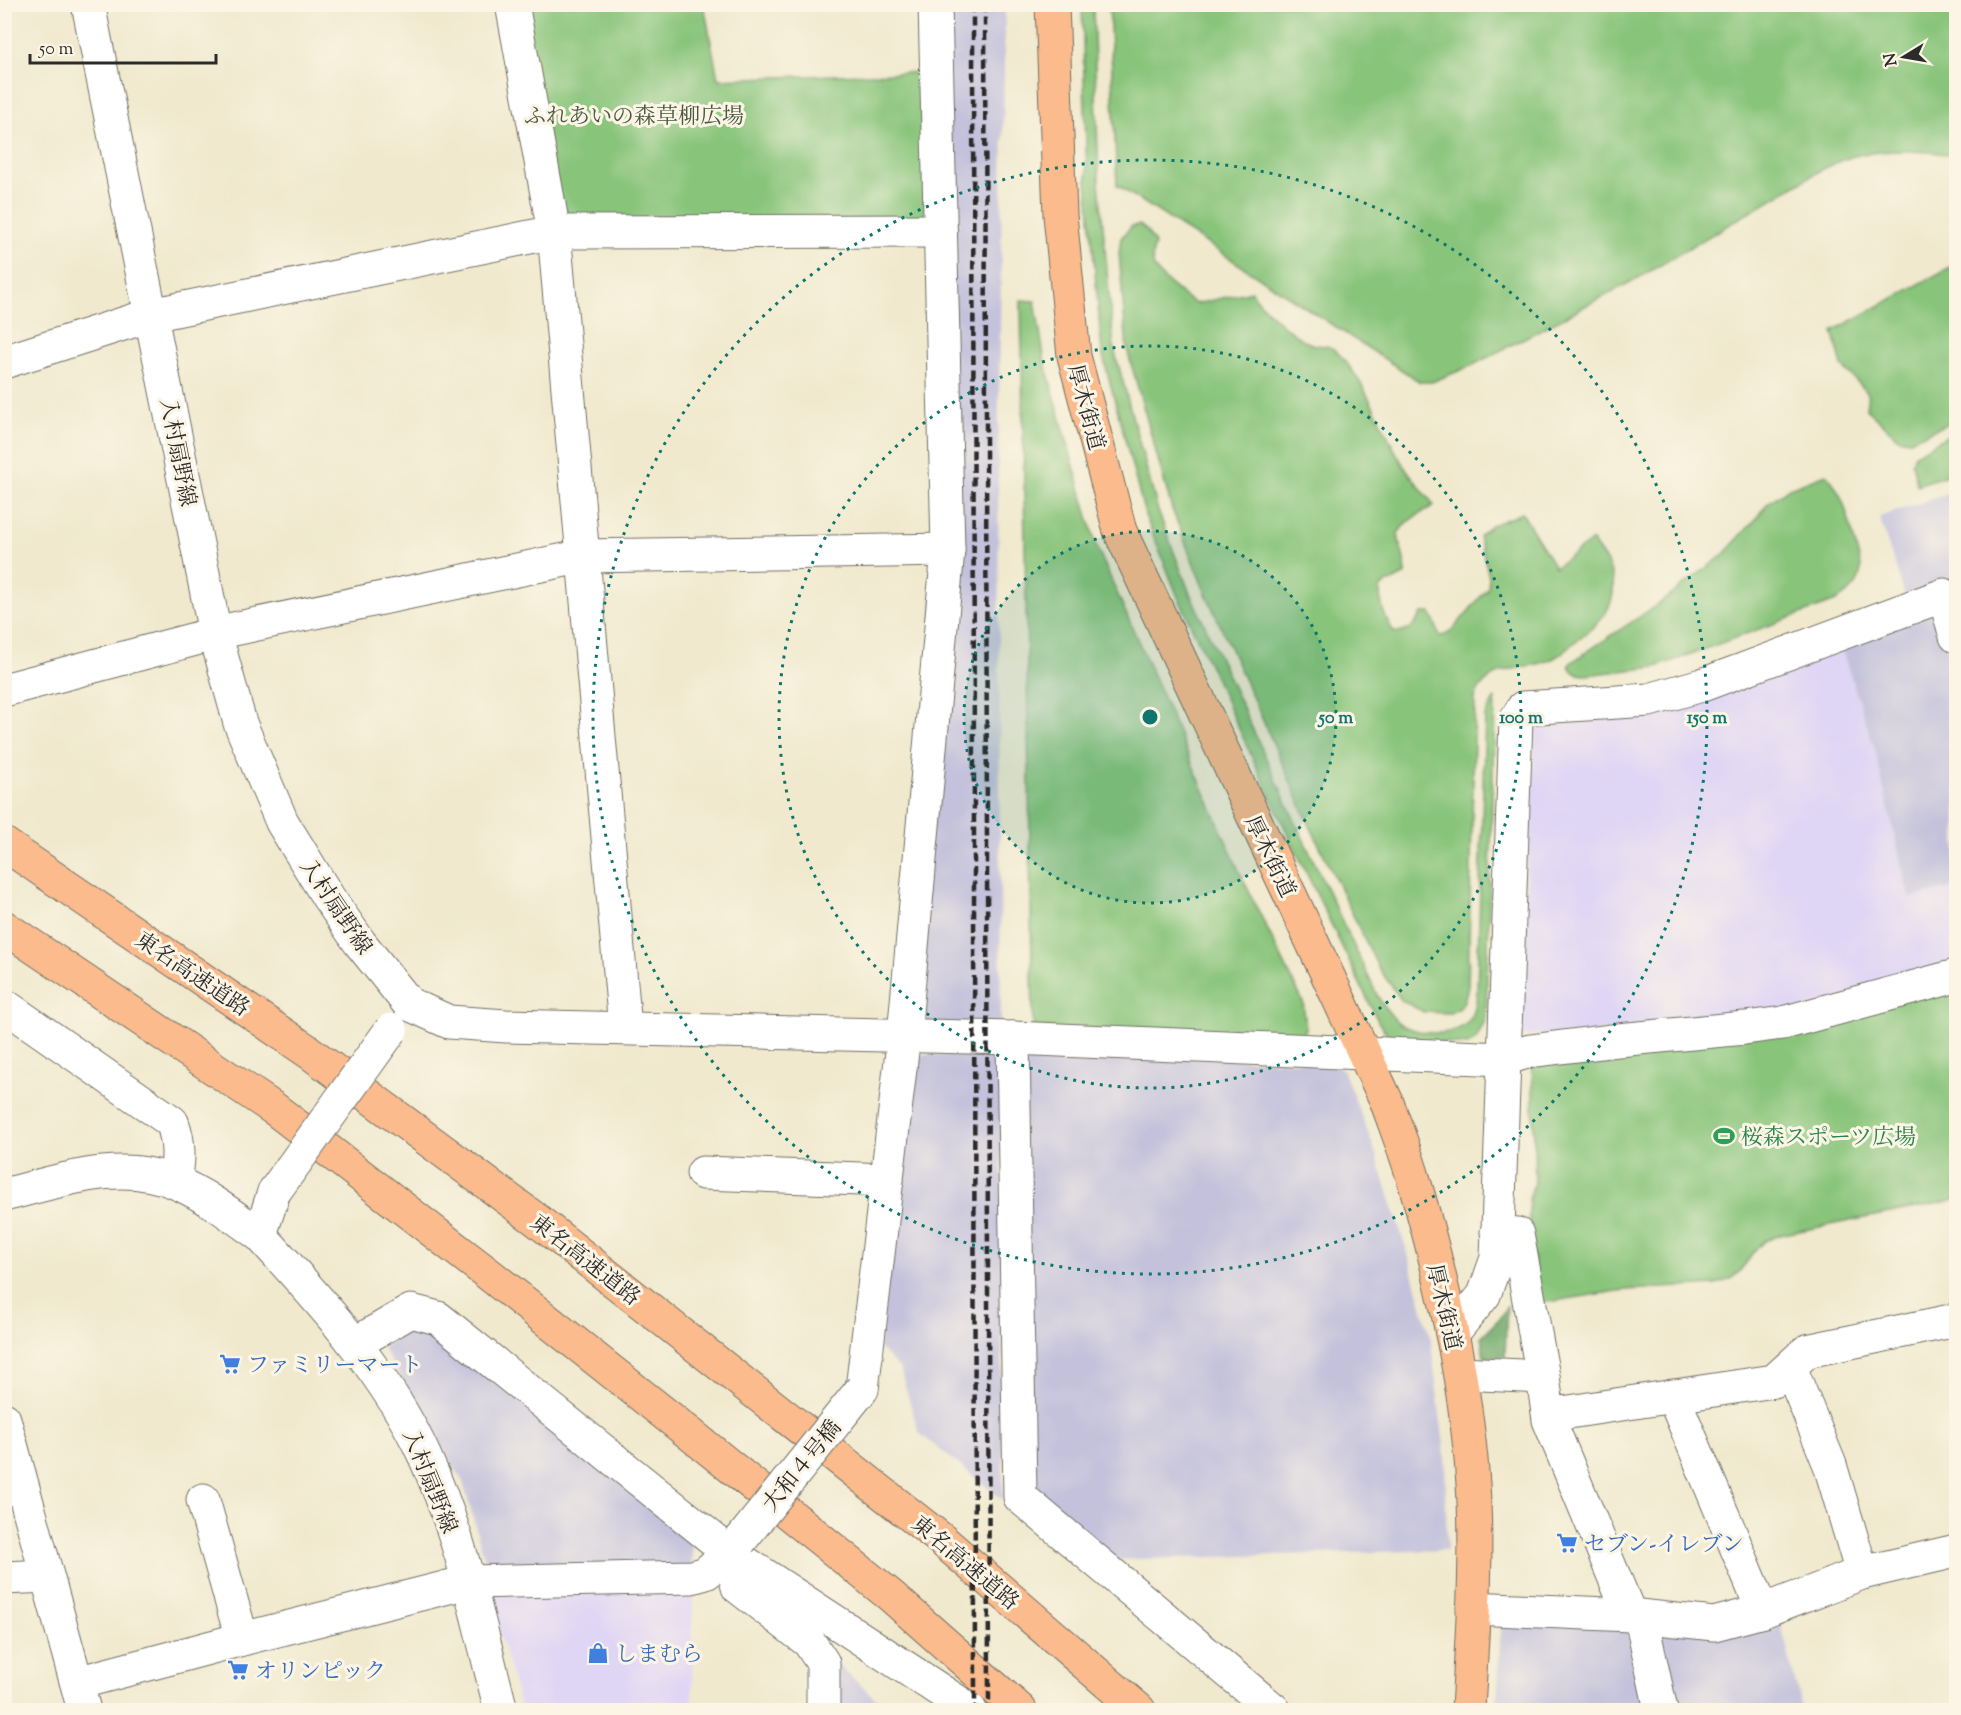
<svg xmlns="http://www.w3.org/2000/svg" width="1961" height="1715" font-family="'Sorts Mill Goudy','Noto Serif JP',serif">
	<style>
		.built { fill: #dfd5f5 }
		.industrial { fill: #c3c1db }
		.green { fill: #88c47a; stroke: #5a7852; stroke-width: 1.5 }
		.forest { fill: #6eaa6a; stroke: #4c6a4a; stroke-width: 1.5 }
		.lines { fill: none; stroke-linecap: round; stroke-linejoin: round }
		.minor-casing { stroke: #706e64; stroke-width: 35 }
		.major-casing { stroke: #706e64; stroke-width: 35 }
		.highway-casing { stroke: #706e64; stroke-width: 35 }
		.minor { stroke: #fff; stroke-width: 33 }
		.major { stroke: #fbbb8c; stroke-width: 33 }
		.highway { stroke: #fbbb8c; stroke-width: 33 }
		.rail { stroke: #2b2b2b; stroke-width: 4.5; stroke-dasharray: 9 4.5; stroke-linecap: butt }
		.minor-bridge-casing { stroke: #706e64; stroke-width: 35; stroke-linecap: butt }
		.minor-bridge { stroke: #fff; stroke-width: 33 }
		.ring { fill: none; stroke: #0f766e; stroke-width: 3; stroke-dasharray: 3 6 }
		.labels { text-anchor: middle; stroke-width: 6; stroke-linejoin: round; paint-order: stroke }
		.park-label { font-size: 22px; fill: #475943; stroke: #fcf5e5 }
		.street-label { font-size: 22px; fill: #2b2b2b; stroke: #fcf5e5 }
		.leisure-label { font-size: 22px; fill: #27864d; stroke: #fcf5e5; text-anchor: start }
		.shop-label { font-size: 22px; fill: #366cbe; stroke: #fcf5e5; text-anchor: start }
		.centre { fill: #0f766e; stroke: #fcf5e5; stroke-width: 3 }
		.ring-label { font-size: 18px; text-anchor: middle; font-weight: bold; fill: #0f766e; stroke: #fcf5e5; stroke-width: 6; stroke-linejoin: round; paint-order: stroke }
	</style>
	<rect width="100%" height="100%" fill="#fcf5e5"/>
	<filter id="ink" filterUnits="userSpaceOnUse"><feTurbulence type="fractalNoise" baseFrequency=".0167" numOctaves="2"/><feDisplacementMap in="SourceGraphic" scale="12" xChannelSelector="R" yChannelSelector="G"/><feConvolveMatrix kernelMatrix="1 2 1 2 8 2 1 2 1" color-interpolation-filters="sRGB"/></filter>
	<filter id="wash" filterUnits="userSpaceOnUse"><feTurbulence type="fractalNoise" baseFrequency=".008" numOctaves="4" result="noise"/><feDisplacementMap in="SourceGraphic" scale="24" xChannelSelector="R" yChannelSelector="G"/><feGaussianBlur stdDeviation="1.35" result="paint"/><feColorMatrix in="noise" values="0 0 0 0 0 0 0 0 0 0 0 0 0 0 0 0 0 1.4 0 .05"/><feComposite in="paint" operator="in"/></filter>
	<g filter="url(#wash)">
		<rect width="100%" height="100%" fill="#f0e9ce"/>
		<!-- built -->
		<g class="built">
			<polygon points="1840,644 1875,750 1909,898 1956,887 1956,969 1783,1013 1576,1034 1520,1036 1531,783 1537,723"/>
			<polygon points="693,1585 692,1710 521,1710 489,1595"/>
		</g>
		<!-- industrial -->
		<g class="industrial">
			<polygon points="951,5 1005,5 998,463 1001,1032 929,1030 918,1018"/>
			<polygon points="1956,491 1956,603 1905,596 1879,517"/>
			<polygon points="1929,611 1939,621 1956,674 1956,887 1909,898 1875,750 1840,644"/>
			<polygon points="1036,1051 1333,1063 1343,1070 1373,1145 1407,1251 1430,1335 1445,1454 1447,1550 1111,1560 1030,1497 1022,1068"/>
			<polygon points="924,1054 998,1056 1001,1064 1003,1500 919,1433 900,1369 879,1348 914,1063"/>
			<polygon points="415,1327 440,1339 692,1538 692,1568 489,1575 463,1482 382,1347"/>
			<polygon points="1501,1615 1627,1624 1651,1710 1497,1710"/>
			<polygon points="1779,1615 1802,1710 1675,1710 1656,1631"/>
			<polygon points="832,1659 888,1710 832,1710"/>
		</g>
		<!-- green -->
		<g class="green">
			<polygon points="521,5 704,5 718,79 925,72 930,219 564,224"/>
			<path d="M 1082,5 L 1093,5 L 1099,182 L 1114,349 L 1158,511 L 1189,591 L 1301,834 L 1378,997 C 1384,1006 1390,1016 1399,1023 C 1418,1036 1460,1039 1472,1016 C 1476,1010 1476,1000 1477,993 L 1485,716 L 1495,698 L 1486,1019 L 1476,1039 L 1468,1045 L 1395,1039 L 1388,1035 L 1379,1023 L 1291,841 L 1178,597 L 1145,515 L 1102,352 L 1087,182 Z"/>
			<path d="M 1109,5 L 1956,5 L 1956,156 C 1927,150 1883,149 1854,156 C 1843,159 1833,165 1823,169 L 1640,277 L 1473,365 L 1432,382 L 1420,382 L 1117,185 Z"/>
			<path d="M 1140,225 L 1147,231 L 1155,244 C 1147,266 1157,273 1172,286 C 1180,293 1187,299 1196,304 L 1252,291 C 1260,307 1292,335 1309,343 C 1320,348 1328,342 1338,353 C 1367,383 1380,426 1401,461 C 1410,476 1423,491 1434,505 L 1407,522 L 1398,533 C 1399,547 1406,559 1406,574 L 1380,587 C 1380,605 1384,617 1394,632 C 1409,634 1415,625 1422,613 L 1431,613 L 1440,636 L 1445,635 L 1455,627 L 1488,588 L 1489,577 L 1479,536 L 1492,525 L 1522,513 L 1555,567 L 1592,541 C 1599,551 1610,564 1612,577 C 1619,607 1597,625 1576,641 C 1569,647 1562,654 1554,658 C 1526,673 1491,661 1475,697 L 1468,987 L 1464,1001 L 1460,1008 L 1450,1013 L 1424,1012 L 1402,1001 L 1378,967 L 1312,830 L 1203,587 L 1172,509 L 1127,349 L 1119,253 L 1121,238 L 1132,226 Z"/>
			<polygon points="1956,264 1956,420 1910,440 1898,438 1866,408 1868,393 1842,366 1833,331"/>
			<polygon points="1021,300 1035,301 1045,363 1096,545 1241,875 1303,1002 1306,1029 1301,1037 1033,1028"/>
			<polygon points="1956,431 1956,472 1917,485 1912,462 1915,454"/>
			<path d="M 1826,474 C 1846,493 1853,539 1861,566 C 1861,584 1851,592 1836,601 L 1656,667 L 1585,675 C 1577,674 1572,674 1569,665 L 1573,661 L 1660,603 L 1722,556 L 1757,518 L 1767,504 L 1789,488 Z"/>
			<polygon points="1956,982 1956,1200 1784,1234 1764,1241 1753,1252 1742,1269 1731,1279 1716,1285 1624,1290 1542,1303 1529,1238 1529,1199 1535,1180 1532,1061"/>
		</g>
		<!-- forest -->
		<polygon class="forest" points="1507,1305 1505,1357 1484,1357 1481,1337 1499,1319"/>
	</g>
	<g filter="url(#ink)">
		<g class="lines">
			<defs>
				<g id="minor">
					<polyline points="88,4 215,633 240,723 282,822 328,897 360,943 409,1004 449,1022 506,1026 1013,1038 1504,1059 1530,1051 1618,1040 1745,1028 1783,1023 1956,976"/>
					<polyline points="512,4 554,232 625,1028"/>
					<polyline points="4,362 151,315 554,232 940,231"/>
					<polyline points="4,690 229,630 584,556 948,550"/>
					<path d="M 4,1005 L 172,1122 C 180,1143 179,1160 175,1181"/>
					<polyline points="1013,1038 1020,1497 1274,1710"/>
					<polyline points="703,1173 887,1180"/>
					<path d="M 274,1192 L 260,1235 C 321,1302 387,1373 425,1457 C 462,1537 479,1626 501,1710"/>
					<path d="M 4,1195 C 60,1181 122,1158 177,1183 C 207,1196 233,1216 260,1235"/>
					<polyline points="1497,1232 1517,1234 1543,1377 1549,1420 1630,1615"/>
					<polyline points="1452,1334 1484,1295 1497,1258 1516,720 1523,708 1649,700 1702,685 1944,595 1956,636"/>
					<polyline points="356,1343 411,1311 438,1318 729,1552 970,1710"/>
					<polyline points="1790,1367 1830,1465 1862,1573"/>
					<polyline points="1460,1373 1543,1377"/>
					<polyline points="862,1389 904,1035 948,550 935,4"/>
					<polyline points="1673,1396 1763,1611"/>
					<polyline points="1549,1415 1774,1381 1807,1351 1956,1320"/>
					<polyline points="4,1419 84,1710"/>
					<polyline points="203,1500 242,1639"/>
					<polyline points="729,1552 738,1587 809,1642 823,1663 823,1710"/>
					<polyline points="4,1578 47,1576"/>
					<polyline points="1473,1608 1630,1615 1714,1624 1763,1611 1862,1573 1956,1551"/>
					<polyline points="1641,1617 1661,1710"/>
					<polyline points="77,1683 242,1639 468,1582 692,1577 706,1573 740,1541"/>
				</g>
				<path id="major" d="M 1052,4 L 1060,215 L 1074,356 L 1120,531 L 1386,1100 C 1395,1125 1405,1151 1413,1177 C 1442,1276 1466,1380 1473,1484 C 1478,1559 1472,1635 1468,1710"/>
				<g id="highway">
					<polyline points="4,844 309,1052 538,1221 942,1540 1139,1710"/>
					<polyline points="4,927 276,1110 491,1276 689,1433 891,1596 1020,1710"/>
				</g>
			</defs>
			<!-- minor casing -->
			<use href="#minor" class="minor-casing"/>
			<!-- major casing -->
			<use href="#major" class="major-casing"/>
			<!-- highway casing -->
			<use href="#highway" class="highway-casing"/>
			<!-- minor -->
			<use href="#minor" class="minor"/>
			<!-- major -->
			<use href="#major" class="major"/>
			<!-- highway -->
			<use href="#highway" class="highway"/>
			<!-- rail -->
			<g class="rail">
				<polyline points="973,4 975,1710"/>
				<polyline points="985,4 989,1710"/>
			</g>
			<defs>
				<g id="minor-bridge">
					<polyline points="274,1192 391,1030"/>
					<polyline points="740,1541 862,1389"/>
				</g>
			</defs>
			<!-- minor-bridge casing -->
			<use href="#minor-bridge" class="minor-bridge-casing"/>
			<!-- minor-bridge -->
			<use href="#minor-bridge" class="minor-bridge"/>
		</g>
	</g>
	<!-- distance rings -->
	<circle cx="1150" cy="717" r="186" fill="#0f766e" fill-opacity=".12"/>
	<g class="ring">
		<circle cx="1150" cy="717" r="186"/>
		<circle cx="1150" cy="717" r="371"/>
		<circle cx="1150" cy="717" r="557"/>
	</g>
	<!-- icons -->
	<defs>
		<symbol id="stadium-bare" viewBox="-9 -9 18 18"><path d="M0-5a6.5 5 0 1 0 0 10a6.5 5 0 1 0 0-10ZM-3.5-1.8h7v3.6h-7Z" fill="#2e9e5b" stroke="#fcf5e5" stroke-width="2.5" paint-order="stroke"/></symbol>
		<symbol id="supermarket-bare" viewBox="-9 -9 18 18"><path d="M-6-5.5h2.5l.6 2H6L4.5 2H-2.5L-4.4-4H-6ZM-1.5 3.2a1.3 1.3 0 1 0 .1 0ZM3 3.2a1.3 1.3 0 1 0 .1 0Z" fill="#3f7fe0" stroke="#fcf5e5" stroke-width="2.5" paint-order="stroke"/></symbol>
		<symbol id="shop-bare" viewBox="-9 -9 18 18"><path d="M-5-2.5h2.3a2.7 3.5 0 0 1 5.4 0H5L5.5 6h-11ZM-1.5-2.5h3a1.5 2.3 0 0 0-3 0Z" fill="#3f7fe0" stroke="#fcf5e5" stroke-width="2.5" paint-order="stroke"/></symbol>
	</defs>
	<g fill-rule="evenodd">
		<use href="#stadium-bare" x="1709" y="1121" width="30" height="30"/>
		<use href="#supermarket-bare" x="215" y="1349" width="30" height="30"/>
		<use href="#supermarket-bare" x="1552" y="1528" width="30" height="30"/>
		<use href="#shop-bare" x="583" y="1638" width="30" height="30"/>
		<use href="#supermarket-bare" x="223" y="1655" width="30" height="30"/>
	</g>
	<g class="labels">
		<!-- park labels -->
		<g class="park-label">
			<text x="634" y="123">ふれあいの森草柳広場</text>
		</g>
		<!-- street labels -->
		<g class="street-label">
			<text transform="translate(1087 407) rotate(75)" y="8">厚木街道</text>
			<text transform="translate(179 452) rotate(79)" y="8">入村扇野線</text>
			<text transform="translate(1271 856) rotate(64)" y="8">厚木街道</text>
			<text transform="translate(337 906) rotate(56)" y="8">入村扇野線</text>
			<text transform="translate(193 973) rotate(34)" y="8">東名高速道路</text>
			<text transform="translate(586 1259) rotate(38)" y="8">東名高速道路</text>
			<text transform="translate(1445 1307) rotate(77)" y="8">厚木街道</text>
			<text transform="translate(801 1465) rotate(-51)" y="8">大和４号橋</text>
			<text transform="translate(431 1481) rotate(68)" y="8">入村扇野線</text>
			<text transform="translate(966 1562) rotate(40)" y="8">東名高速道路</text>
		</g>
		<!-- leisure labels -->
		<g class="leisure-label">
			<text x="1741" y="1144">桜森スポーツ広場</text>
		</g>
		<!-- shop labels -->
		<g class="shop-label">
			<text x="247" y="1372">ファミリーマート</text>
			<text x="1584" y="1551">セブン-イレブン</text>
			<text x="615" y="1661">しまむら</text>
			<text x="255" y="1678">オリンピック</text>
		</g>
	</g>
	<circle cx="1150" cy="717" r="9" class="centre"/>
	<g class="ring-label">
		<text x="1336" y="723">50 m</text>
		<text x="1521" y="723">100 m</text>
		<text x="1707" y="723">150 m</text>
	</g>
	<!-- margin -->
	<rect width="1961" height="1715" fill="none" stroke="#fcf5e5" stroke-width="24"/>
	<!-- north arrow -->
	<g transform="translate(1904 57) rotate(259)" stroke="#fcf5e5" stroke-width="4.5" paint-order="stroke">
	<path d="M0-4.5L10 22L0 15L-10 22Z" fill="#2b2b2b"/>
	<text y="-9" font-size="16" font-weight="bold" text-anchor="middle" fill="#2b2b2b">N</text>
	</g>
	<!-- scale -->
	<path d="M30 54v9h186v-9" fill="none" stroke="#2b2b2b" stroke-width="3"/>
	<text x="39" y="54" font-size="18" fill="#2b2b2b" stroke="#fcf5e5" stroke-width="4.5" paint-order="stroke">50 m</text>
</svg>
